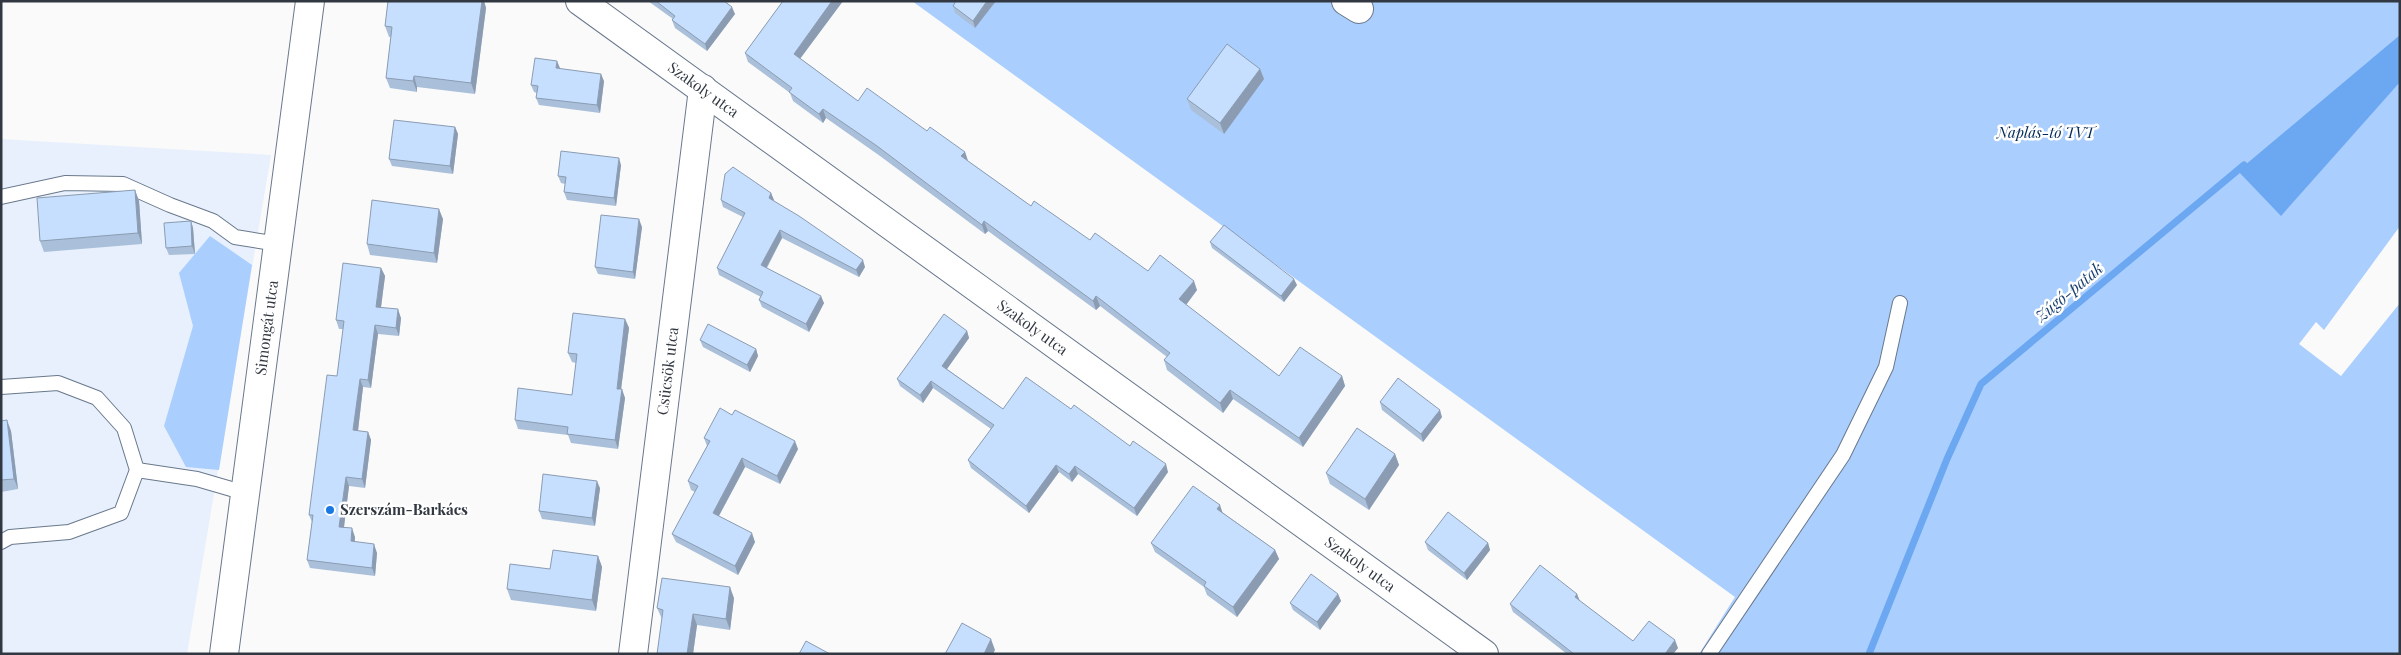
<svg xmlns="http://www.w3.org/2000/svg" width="2401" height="655" font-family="'Playfair Display',serif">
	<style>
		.built { fill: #e7f0fc }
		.green { fill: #aacefd }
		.water { fill: #6ca7f1 }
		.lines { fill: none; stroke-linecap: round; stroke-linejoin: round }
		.stream { stroke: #6ca7f1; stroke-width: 7 }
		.service-casing { stroke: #69788c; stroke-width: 16 }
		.minor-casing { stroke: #69788c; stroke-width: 30 }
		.secondary-casing { stroke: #69788c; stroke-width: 30 }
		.service { stroke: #fff; stroke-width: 14 }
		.minor { stroke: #fff; stroke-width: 28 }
		.secondary { stroke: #fff; stroke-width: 28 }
		.wall { fill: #aac0da }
		.shaded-wall { fill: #8b9cb2 }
		.building { fill: #c6dffe; stroke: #8b9cb2 }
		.poi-dot { fill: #1879e2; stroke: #fff; stroke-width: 2 }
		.labels { text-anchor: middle; stroke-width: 5; stroke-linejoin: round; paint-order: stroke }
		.street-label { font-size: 15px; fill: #323841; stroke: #fff }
		.park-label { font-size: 15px; font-style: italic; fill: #002856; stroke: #fff }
		.poi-label { font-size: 15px; font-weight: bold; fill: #323841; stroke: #fff; text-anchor: start }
		.water-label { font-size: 16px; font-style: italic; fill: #183f6f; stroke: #fff }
	</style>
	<rect width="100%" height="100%" fill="#fafafa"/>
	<!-- built -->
	<polygon class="built" points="1,139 271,155 187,654 1,654"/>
	<!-- green -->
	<g class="green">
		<polygon points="912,1 2400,1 2400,226 2324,330 2316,322 2299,344 2341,376 2400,303 2400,654 1699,654 1735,597"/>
		<polygon points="210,236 252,265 219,470 186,467 164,426 193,326 179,273"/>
	</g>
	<!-- water -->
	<polygon class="water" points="2400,35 2400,82 2281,216 2238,171"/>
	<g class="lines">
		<!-- stream -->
		<polyline class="stream" points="1869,654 1947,459 1981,384 2244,165"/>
		<defs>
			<g id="service">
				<polyline points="1,197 65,183 123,184 170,205 213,221 235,237 278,244"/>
				<polyline points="1,387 58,383 97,398 124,428 137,470 121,513 69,532 10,537 1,542"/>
				<polyline points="137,470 197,479 245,493"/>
				<polyline points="1709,654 1843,455 1886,367 1900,303"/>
			</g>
			<g id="minor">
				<path id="s1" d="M 580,1 L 1484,654"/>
				<polyline points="1346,1 1359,9"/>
				<path id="s2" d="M 633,654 L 703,89"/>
			</g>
			<g id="secondary">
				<path id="s3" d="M 224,654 L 310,1"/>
			</g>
		</defs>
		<!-- service casing -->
		<use href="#service" class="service-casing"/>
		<!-- minor casing -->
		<use href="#minor" class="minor-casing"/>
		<!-- secondary casing -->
		<use href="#secondary" class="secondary-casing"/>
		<!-- service -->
		<use href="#service" class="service"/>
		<!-- minor -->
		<use href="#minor" class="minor"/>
		<!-- secondary -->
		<use href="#secondary" class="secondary"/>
	</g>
	<!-- wall -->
	<g class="wall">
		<polygon points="388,1 484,1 486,8 475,94 417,87 417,92 390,88 386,78 391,37 389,37 385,26"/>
		<polygon points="648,1 724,1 735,14 707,51 675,28 672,20 673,19"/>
		<polygon points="783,1 843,1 800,58 858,101 927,131 965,152 968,161 1031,206 1090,240 1148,271 1197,290 1186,305 1279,376 1342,376 1345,386 1303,447 1233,399 1223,413 1167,370 1164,360 1167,357 1100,306 1096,310 988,231 985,234 880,156 826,118 823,123 793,101 790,93 748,62 745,53"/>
		<polygon points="956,1 996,1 975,28 955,13 953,6"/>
		<polygon points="560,69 604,81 600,113 539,105 536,98 537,93 534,92 531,85"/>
		<polygon points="1260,69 1264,79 1224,134 1191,110 1187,99"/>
		<polygon points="455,127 458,134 453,174 392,166 389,159"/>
		<polygon points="621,165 616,206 567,200 564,192 565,184 561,183 558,176"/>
		<polygon points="135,190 139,201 142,244 44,252 40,241"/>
		<polygon points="771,193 774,201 865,267 859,277 782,238 767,268 824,303 809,332 762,307 759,300 761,297 719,275 717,268 743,217 723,207 721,200"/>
		<polygon points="443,219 437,263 370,255 367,244"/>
		<polygon points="191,221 193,228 195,254 169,255 166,248"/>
		<polygon points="642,227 635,279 598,274 595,267"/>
		<polygon points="1210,242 1297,285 1284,302 1212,248"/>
		<polygon points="381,268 385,276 381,307 401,318 399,336 378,334 371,388 363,387 358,431 368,432 371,440 365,488 349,486 344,527 355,537 355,542 377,553 375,576 310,568 307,560 312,522 309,515 337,376 343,329 339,329 336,320"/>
		<polygon points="625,319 629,328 621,389 625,398 618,449 571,443 568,435 518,429 515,420 572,395 576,363 572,362 568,353"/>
		<polygon points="967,331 969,338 947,369 1003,409 1071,409 1130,446 1168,472 1137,516 1078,474 1072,482 1059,472 1029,513 971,468 968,460 991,429 933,388 923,403 900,386 897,379"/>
		<polygon points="700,340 756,349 758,356 750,372 703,347"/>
		<polygon points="1380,402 1442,417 1423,442 1382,410"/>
		<polygon points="1,421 11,431 18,489 1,492"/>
		<polygon points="704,438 798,449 780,484 745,467 719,516 755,542 738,575 676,542 672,534 695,492 691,490 688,481 707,446"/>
		<polygon points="1395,454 1399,465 1369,510 1330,484 1326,473"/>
		<polygon points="600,488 595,526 542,519 539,511"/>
		<polygon points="1222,512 1275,550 1279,559 1237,617 1207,595 1204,587 1155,552 1151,543"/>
		<polygon points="1425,542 1488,543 1490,550 1467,580 1428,550"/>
		<polygon points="598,556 602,567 596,611 511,600 507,589 550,569"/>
		<polygon points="1338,594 1341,601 1320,630 1293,610 1290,603"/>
		<polygon points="1577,594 1580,601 1633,641 1678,648 1673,654 1567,654 1513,612 1510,604"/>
		<polygon points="734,598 730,630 697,625 693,654 657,654 662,619 657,608"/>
	</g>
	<!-- shaded-wall -->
	<g class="shaded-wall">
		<polygon points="482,1 484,1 486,8 475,94 471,83"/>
		<polygon points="832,1 843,1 797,63 794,54"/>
		<polygon points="987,1 996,1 975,28 973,21"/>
		<polygon points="732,7 735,14 707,51 705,44"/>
		<polygon points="557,61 560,68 556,68"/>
		<polygon points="1260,69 1264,79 1224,134 1220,123"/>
		<polygon points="601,74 604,81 600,113 597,105"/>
		<polygon points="414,76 417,87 417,92 413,81"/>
		<polygon points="823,109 826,118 823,123 819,114"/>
		<polygon points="455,127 458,134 453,174 450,166"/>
		<polygon points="965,152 968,161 961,156"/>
		<polygon points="619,158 621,165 616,206 614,198"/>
		<polygon points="135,190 139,201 142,244 138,233"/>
		<polygon points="771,193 774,200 772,206 769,198"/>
		<polygon points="439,209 443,219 437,263 434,253"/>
		<polygon points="639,219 642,227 635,279 633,272"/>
		<polygon points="191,221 193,228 195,254 192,246"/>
		<polygon points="984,221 988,231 985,234 982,225"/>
		<polygon points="780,230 782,238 764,272 761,265"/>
		<polygon points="863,260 865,267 859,277 856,270"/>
		<polygon points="381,268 385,276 380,315 376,307"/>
		<polygon points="1294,279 1297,285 1284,302 1281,296"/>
		<polygon points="1194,281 1197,290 1183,309 1179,299"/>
		<polygon points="821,296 824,303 809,332 806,324"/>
		<polygon points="1096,296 1100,306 1096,310 1093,301"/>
		<polygon points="398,309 401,318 399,336 396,328"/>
		<polygon points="625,319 629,328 620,397 617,389"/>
		<polygon points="375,325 378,334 371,388 368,380"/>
		<polygon points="967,331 969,338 944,373 942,366"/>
		<polygon points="756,349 758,356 750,372 747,365"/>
		<polygon points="1342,376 1345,386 1303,447 1299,438"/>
		<polygon points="360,379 363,387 357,439 353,430"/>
		<polygon points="931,381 933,388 923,403 920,395"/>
		<polygon points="622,389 625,398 618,449 615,440"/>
		<polygon points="1230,390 1233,399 1223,413 1220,403"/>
		<polygon points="1440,410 1442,417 1423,442 1421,434"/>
		<polygon points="7,420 11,431 18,489 14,479"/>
		<polygon points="368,432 371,440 365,488 362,479"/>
		<polygon points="795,441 798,449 780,484 777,476"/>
		<polygon points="1395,454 1399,465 1369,510 1365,499"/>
		<polygon points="742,458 745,467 716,521 713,513"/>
		<polygon points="1166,464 1168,472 1137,516 1134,508"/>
		<polygon points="1056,465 1059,472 1029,513 1026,506"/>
		<polygon points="1075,466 1078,474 1072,482 1069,474"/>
		<polygon points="346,477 349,486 343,535 339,527"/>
		<polygon points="597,481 600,488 595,526 592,518"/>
		<polygon points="1220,505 1223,514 1217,509"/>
		<polygon points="352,528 355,537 354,550 351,541"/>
		<polygon points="752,533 755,542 738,575 735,566"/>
		<polygon points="1488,543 1490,550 1467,580 1464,573"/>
		<polygon points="374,544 377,553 375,576 372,568"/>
		<polygon points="1275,550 1279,559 1237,617 1233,607"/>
		<polygon points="598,556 602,567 596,611 592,600"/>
		<polygon points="730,587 734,598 730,630 726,619"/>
		<polygon points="1338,594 1341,601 1320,630 1317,622"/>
		<polygon points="1577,594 1580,602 1575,597"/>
		<polygon points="693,614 697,625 693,654 687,654"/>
		<polygon points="991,639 995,650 993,654 984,654"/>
		<polygon points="1675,640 1678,648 1673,654 1665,654"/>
	</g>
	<!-- building -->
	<g class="building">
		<polygon points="388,1 482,1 471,83 414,76 413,81 386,78 392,27 385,26"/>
		<polygon points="656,1 724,1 732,7 705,44 672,20 675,16"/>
		<polygon points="783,1 832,1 794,54 858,101 867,88 927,131 930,127 965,152 961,156 1031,206 1034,201 1090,240 1095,233 1148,271 1160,255 1194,281 1179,299 1279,376 1300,347 1342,376 1299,438 1230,390 1220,403 1164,360 1170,353 1096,296 1093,301 984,221 982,225 877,146 823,109 819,114 789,92 792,88 745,53"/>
		<polygon points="956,1 987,1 973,21 953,6"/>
		<polygon points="1227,44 1260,69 1220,123 1187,99"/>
		<polygon points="535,58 557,61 556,68 601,74 597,105 536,98 538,86 531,85"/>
		<polygon points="394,120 455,127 450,166 389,159"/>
		<polygon points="561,151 619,158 614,198 564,192 566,177 558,176"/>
		<polygon points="733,167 771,193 769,198 799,216 863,260 856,270 780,230 761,265 821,296 806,324 759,300 763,292 717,268 745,213 721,200 725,174"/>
		<polygon points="135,190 138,233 40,241 37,198"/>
		<polygon points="372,200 439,209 434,253 367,244"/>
		<polygon points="601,215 639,219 633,272 595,267"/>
		<polygon points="191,221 192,246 166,248 164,223"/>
		<polygon points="1224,225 1294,279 1281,296 1210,242"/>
		<polygon points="343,263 381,268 376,307 398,309 396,328 375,325 368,380 360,379 353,430 368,432 362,479 346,477 339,527 352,528 351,541 374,544 372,568 307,560 313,515 309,515 327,375 337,376 344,321 336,320"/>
		<polygon points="573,313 625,319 617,389 622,389 615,440 567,434 568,427 515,420 518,388 572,395 577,354 568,353"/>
		<polygon points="944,314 967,331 942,366 1003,409 1026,377 1071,409 1074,405 1130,446 1133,441 1166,464 1134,508 1075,466 1069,474 1056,465 1026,506 968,460 994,425 931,381 920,395 897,379"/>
		<polygon points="708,324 756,349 747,365 700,340"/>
		<polygon points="1398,378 1440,410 1421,434 1380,402"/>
		<polygon points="720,408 732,415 735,410 795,441 777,476 742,458 713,513 752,533 735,566 672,534 698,486 688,481 710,441 704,438"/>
		<polygon points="7,420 14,479 1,480 1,421"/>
		<polygon points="1357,428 1395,454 1365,499 1326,473"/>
		<polygon points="543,474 597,481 592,518 539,511"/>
		<polygon points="1193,486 1220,505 1217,509 1275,550 1233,607 1204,586 1206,582 1151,543"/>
		<polygon points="1448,512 1488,543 1464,573 1425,542"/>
		<polygon points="553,550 598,556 592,600 507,589 510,564 550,569"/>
		<polygon points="1540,565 1577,594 1575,597 1633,641 1649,621 1675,640 1665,654 1574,654 1510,604"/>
		<polygon points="1311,574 1338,594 1317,622 1290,603"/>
		<polygon points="662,578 730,587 726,619 693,614 687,654 657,654 663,610 657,608"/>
		<polygon points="962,623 991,639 984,654 945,654"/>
		<polygon points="806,641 830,654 799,654"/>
	</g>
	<!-- markers -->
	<circle class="poi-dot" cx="330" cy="510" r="5"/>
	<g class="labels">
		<!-- street labels -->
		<g class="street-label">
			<text dy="5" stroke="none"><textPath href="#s1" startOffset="152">Szakoly utca</textPath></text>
			<text dy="5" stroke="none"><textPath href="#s1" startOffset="558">Szakoly utca</textPath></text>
			<text dy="5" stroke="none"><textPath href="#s3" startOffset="329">Simongát utca</textPath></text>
			<text dy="5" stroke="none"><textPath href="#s2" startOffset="285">Csücsök utca</textPath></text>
			<text dy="5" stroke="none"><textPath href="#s1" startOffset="962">Szakoly utca</textPath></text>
		</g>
		<!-- park labels -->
		<g class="park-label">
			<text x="2046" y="138">Naplás-tó TVT</text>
		</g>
		<!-- poi labels -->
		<g class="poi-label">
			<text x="340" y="515">Szerszám-Barkács</text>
		</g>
		<!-- water labels -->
		<g class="water-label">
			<text transform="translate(2069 292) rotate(-40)" y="6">Zúgó-patak</text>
		</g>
	</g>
	<!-- border -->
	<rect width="2401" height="655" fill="none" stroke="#323841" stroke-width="5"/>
</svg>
